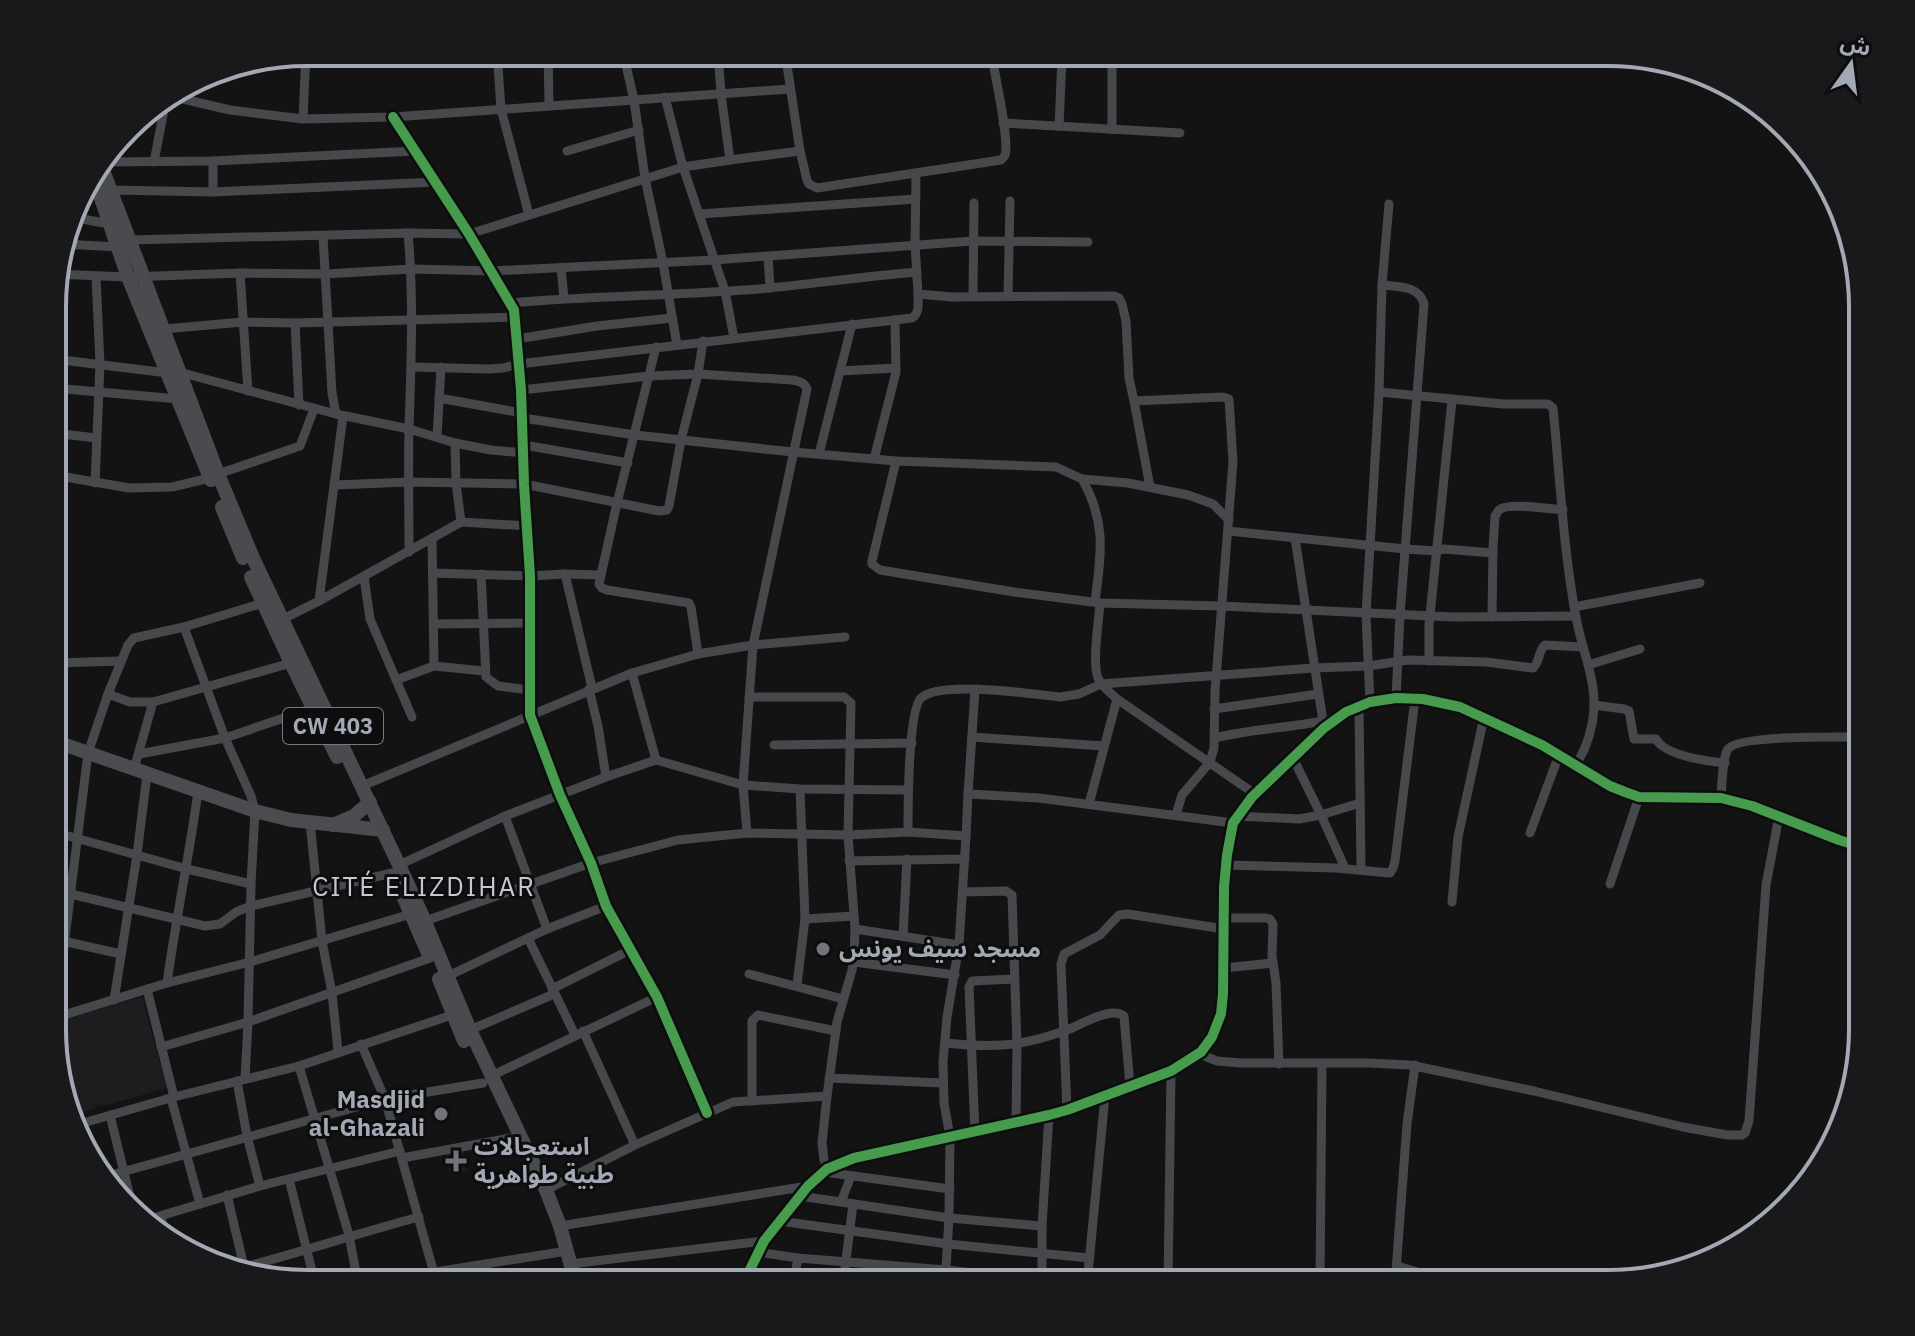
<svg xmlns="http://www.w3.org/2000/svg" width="1915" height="1336" font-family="'IBM Plex Sans','Noto Sans Arabic',sans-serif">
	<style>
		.built { fill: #1d1d1f }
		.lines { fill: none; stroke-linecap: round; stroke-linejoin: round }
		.street { stroke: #47484c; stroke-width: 9 }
		.secondary { stroke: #4b4c50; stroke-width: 14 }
		.primary { stroke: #494b4e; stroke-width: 14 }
		.cycleway-casing { stroke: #0d0d0f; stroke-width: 15 }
		.cycleway { stroke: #469c4c; stroke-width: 10 }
		.poi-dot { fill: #71747c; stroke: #0d0d0f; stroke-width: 3 }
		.labels { text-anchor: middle; stroke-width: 6; stroke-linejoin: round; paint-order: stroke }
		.shield { fill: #0d0d0f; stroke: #767a82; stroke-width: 2 }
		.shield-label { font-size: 22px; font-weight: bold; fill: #a3a9b4 }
		.poi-label { font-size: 24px; font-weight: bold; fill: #a3a9b4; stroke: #0d0d0f; text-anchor: start }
		.neighbourhood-label { font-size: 26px; letter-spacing: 2px; fill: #c4c8d0; stroke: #0d0d0f }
		.rim { fill: none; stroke: #a3a9b4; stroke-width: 4 }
	</style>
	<rect width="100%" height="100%" fill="#131313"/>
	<!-- built -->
	<g class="built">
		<polygon points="142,997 167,1088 103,1106 100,1104 96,1105 95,1109 72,1115 54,1062 54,1022"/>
		<polygon points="463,1148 466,1170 450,1174 445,1151"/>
	</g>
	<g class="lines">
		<!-- street -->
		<g class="street">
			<polyline points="497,52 501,109 529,215"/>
			<polyline points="548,52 549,105"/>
			<polyline points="623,52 634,100 645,178 663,263 677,345"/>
			<polyline points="702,52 718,57"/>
			<polyline points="718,52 721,94 730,160 800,151"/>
			<path d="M 785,52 L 800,151 L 807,180 L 809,184 L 817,188 L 1001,160 C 1002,159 1004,157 1005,155 C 1010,142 994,70 991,52"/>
			<polyline points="1206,52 1217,54"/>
			<polyline points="549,62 623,59"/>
			<polyline points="993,62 1113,52"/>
			<polyline points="170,96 230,110 303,119 393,117 790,89"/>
			<polyline points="665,97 683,167 725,291 734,338"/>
			<polyline points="393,117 469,234 514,310 521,390 524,484 530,576 530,715 560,795 591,863 606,906 657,997 707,1113"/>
			<polyline points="303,119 306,52"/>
			<polyline points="1003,123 1180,133"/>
			<polyline points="1059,126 1062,58"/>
			<polyline points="1112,129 1112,52"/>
			<polyline points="567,151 639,130"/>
			<polyline points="213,161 213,192"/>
			<polyline points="103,162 213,161 415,151"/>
			<polyline points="154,162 166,99"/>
			<polyline points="916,173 915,244 918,294 952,297 1114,296 1119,298 1122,304 1126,321 1129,378 1134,401 1223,397 1229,399 1233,462 1215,691 1214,748 1210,762 1182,795 1176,815"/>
			<polyline points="81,190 100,193"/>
			<polyline points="111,190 213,192 436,182"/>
			<polyline points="700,214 916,199"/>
			<polyline points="71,217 110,224"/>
			<path d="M 408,233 C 414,299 411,363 409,429 C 408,470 409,511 409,552"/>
			<polyline points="323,236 332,393 336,414"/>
			<polyline points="130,240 408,233 469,234 683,167 730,160"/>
			<polyline points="63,244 118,247"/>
			<polyline points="768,256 770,288"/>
			<polyline points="561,268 564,298"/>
			<polyline points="240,273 248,391"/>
			<polyline points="54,274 128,277 240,273 325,274 412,269 492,271 714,260 973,241 1088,242"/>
			<path d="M 1382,285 C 1398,287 1419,285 1424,304 L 1400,615 L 1396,698"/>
			<polyline points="973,296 974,203"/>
			<polyline points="1008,296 1010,201"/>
			<path d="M 511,303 C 597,295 684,296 770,288 C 819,283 868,276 917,272"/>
			<polyline points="295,323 299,405"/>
			<polyline points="164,329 243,322 295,323 515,317"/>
			<polyline points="517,339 597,326 672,318"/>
			<polyline points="656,347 617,503 599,584 602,588 607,590 689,603 691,607 698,654"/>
			<polyline points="54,359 168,373"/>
			<path d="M 412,367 L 489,369 L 503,368 L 519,364 L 912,318 C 920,313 918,303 918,294"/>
			<polyline points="840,371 896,368"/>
			<polyline points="179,372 336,414 409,429 455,443 456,483 461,522"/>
			<polyline points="54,388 178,399"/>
			<path d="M 521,390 L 649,376 L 698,374 L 792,380 C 799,381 804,382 807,389 L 753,645 L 743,785 L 800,789 L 908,790"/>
			<path d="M 1379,392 L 1503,404 L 1548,404 L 1553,408 C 1560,477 1563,548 1576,617 C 1581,647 1595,676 1594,707 C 1593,729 1587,747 1576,765"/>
			<polyline points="439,398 522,413"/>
			<polyline points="1134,401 1150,487"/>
			<path d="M 523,418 L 635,435 L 793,452 L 896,461 L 1056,467 L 1082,479 C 1107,523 1101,554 1095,602"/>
			<polyline points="54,433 96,438"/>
			<polyline points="437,437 441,367"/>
			<polyline points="455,443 491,450 524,453"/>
			<polyline points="524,445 628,463"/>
			<polyline points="819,454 852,324"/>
			<polyline points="874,459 896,372 895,320"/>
			<polyline points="896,461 872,561 872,564 880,570 1014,592 1100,603 1222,606 1453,617 1575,616"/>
			<polyline points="218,474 300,446 314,409"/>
			<polyline points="54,475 129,488 172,487 210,478"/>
			<polyline points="1082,479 1128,483 1188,495 1213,504 1229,520"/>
			<polyline points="95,483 100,364 96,277"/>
			<polyline points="335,485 409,482 524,484 659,511 667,510 669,506 681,440 698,374 703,341"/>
			<polyline points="1228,531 1405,549 1437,551 1444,549 1493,553"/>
			<polyline points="1295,538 1324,728"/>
			<polyline points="432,539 434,666 484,671"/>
			<polyline points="433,573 530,576 565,574 601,575"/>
			<polyline points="481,574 486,677 498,686 530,690"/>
			<polyline points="565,574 592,688"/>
			<polyline points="364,577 370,619 412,717"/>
			<polyline points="319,601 343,416"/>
			<path d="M 1100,603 C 1099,620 1091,667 1099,680 C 1103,688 1111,693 1117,699 L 1255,794"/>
			<polyline points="1574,607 1700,583"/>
			<path d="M 1492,617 L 1493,549 L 1495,516 C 1497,514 1497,512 1499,510 C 1507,502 1551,509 1563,510"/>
			<polyline points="279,621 319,601 461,522 528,526"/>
			<polyline points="434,624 530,623"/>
			<polyline points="184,627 225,738 251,796 255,811 251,884 248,1022 245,1079"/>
			<polyline points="1429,661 1429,625 1452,400"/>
			<polyline points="54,663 121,661"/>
			<polyline points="1588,665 1640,649"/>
			<polyline points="632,673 656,760"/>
			<polyline points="396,680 434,666"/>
			<polyline points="589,689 598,726 606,777"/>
			<polyline points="108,694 130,702 153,702 291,663"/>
			<polyline points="749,697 844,697 851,703 848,835 855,929 854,957 852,970 837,1022 827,1096 822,1143 824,1160 827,1169"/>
			<polyline points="1370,702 1366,614 1379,392 1382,285 1389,204"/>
			<path d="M 1594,705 L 1624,709 L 1629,711 L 1634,739 L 1656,739 C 1665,756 1706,761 1725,763"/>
			<polyline points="1359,706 1361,869"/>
			<polyline points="1214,709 1318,694"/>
			<polyline points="972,737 1104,746"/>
			<path d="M 1215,738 C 1250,729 1287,728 1323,721"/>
			<polyline points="774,745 912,743"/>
			<polyline points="139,754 225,738 313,708"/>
			<polyline points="1293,758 1321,815 1345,868"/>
			<polyline points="134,769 153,702"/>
			<polyline points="362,786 632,673 698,654 753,645 845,637"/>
			<polyline points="968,794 975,690"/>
			<path d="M 1721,798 C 1722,786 1722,758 1728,749 C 1737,735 1842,737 1862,737"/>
			<polyline points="1089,804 1117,699"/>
			<polyline points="505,816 547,929"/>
			<polyline points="1237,816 1299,819 1321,815 1360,803"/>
			<polyline points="310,822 322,941 332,993 338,1051"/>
			<polyline points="54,832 187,869 251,884"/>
			<path d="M 908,832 C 908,811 908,710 921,698 C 940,680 1033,694 1060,697 L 1079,694 L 1101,684 L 1314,668 L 1368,666 L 1408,660 L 1486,662 L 1533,668 C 1540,662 1538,651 1545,645 L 1583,647"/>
			<polyline points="1530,833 1559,755"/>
			<polyline points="849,861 965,859"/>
			<polyline points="399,865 505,816 606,777 656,760 743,785 747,833"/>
			<polyline points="1226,865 1336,868 1390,873 1393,868 1395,861 1415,699"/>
			<polyline points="1610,884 1639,797"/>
			<polyline points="54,890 205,926 220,924 236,912 251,906 392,873"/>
			<polyline points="963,892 1006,891 1012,895 1017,1045 1016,1123"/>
			<polyline points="1452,902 1458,837 1484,717"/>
			<polyline points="1225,918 1266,918 1270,919 1273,924 1272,956 1276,983 1279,1064"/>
			<polyline points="805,919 854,916"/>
			<polyline points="425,921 591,863 678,840 747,833 848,835 908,832 966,836 968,794 1039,798 1233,823"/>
			<polyline points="855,929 959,945"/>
			<polyline points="903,936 907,859"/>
			<polyline points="528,938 575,1035"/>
			<polyline points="54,939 121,954"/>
			<polyline points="854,962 955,975"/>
			<polyline points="1224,968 1273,963"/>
			<polyline points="749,974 843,999"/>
			<polyline points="448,976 547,929 606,906"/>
			<path d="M 167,983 C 176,919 189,856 198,792"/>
			<polyline points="797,985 805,919 800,789"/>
			<polyline points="147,989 174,1097"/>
			<polyline points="552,989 630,950"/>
			<polyline points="114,1000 137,855 147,774"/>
			<polyline points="54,1018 167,983 250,962 411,914"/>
			<polyline points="55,1018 88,753 108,694 128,645 134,638 184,627 263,603"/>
			<polyline points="470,1030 554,994"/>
			<polyline points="583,1031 635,1145"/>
			<path d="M 945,1043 C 993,1048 1020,1047 1067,1030 C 1082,1024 1111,1006 1124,1016 L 1130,1086"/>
			<polyline points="361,1044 385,1099 437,1284"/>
			<polyline points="161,1047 248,1022 430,958"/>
			<polyline points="1201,1052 1202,1055 1217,1061 1241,1063 1368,1063 1410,1065 1534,1091 1683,1127 1727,1135 1742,1135 1745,1133 1749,1121 1766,885 1779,816"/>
			<polyline points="299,1066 349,1235 358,1284"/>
			<polyline points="491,1076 657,997"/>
			<polyline points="829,1078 942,1083"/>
			<polyline points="237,1081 247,1136 260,1186"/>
			<polyline points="171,1098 200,1204"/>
			<polyline points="752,1101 752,1021 758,1015 836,1031"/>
			<polyline points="1067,1110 1061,964 1064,954 1100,935 1119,915 1128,914 1224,929"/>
			<polyline points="110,1115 133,1209"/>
			<polyline points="76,1125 174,1097 299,1066 455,1014"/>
			<polyline points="975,1132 969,987 972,981 1014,979"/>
			<polyline points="402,1158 511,1138"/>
			<polyline points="824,1172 950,1189"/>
			<polyline points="104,1177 385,1099 483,1083"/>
			<polyline points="289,1179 315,1283"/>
			<polyline points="546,1190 635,1145 733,1102 827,1096"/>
			<polyline points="227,1195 246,1275"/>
			<polyline points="800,1196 949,1218 1042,1226"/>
			<polyline points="841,1202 851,1176"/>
			<polyline points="161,1217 167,1239"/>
			<polyline points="143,1221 260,1186 400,1151"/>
			<polyline points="779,1221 948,1244 1089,1258"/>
			<polyline points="560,1226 808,1186"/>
			<polyline points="757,1252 798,1258 946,1270 1075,1284"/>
			<polyline points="570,1264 764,1241"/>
			<polyline points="1397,1266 1458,1284"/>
			<path d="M 229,1271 C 293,1255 355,1234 419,1217"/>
			<polyline points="746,1278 779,1284"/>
			<polyline points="393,1284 435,1272 567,1251"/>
			<polyline points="793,1284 798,1258"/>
			<polyline points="843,1284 853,1204"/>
			<polyline points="945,1284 949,1218 950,1137 944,1103 943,1062 947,1017 959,945 966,836"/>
			<polyline points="1042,1284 1042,1226 1049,1115"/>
			<polyline points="1087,1284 1105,1096"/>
			<polyline points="1168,1284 1171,1071"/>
			<polyline points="1320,1284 1322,1064"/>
			<polyline points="1395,1284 1407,1124 1415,1065"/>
		</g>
		<!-- secondary -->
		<g class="secondary">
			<polyline points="54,741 255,811 291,820 383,830"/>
			<polyline points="333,825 354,816 370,802"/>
			<polyline points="743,1284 764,1241 808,1186 827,1169 854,1158 1049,1115 1067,1110 1171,1071 1201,1052 1212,1037 1221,1014 1223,994 1224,887 1227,855 1233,823 1252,797 1324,728 1346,712 1370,702 1396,698 1423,699 1460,707 1542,745 1610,786 1625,792 1639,797 1721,798 1752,806 1839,840 1862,847"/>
		</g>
		<!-- primary -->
		<g class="primary">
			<polyline points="101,165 218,474 253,558 399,865 423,917 470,1030 546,1190 560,1226 576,1284"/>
			<polyline points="93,175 128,277 211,480"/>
			<polyline points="222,507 243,558"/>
			<polyline points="251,577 291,663 337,757"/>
			<polyline points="404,898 428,953"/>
			<polyline points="439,979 464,1041"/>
		</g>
		<defs>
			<g id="cycleway">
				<polyline points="393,117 469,234 514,310 521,390 524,484 530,576 530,715 560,795 591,863 606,906 657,997 707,1113"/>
				<polyline points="743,1284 764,1241 808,1186 827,1169 854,1158 1049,1115 1067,1110 1171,1071 1201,1052 1212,1037 1221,1014 1223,994 1224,887 1227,855 1233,823 1252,797 1324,728 1346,712 1370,702 1396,698 1423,699 1460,707 1542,745 1610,786 1625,792 1639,797 1721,798 1752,806 1839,840 1862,847"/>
			</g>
		</defs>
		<!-- cycleway casing -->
		<use href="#cycleway" class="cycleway-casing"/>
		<!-- cycleway -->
		<use href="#cycleway" class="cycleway"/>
	</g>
	<!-- markers -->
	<g class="poi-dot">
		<circle cx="823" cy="949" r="8"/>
		<circle cx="441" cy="1114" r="8"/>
		<path d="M452 1149h8v8h8v8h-8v8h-8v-8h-8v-8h8z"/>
	</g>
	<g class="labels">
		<!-- shield labels -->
		<rect class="shield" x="283" y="708" width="100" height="36" rx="6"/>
		<g class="shield-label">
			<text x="333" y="734">CW 403</text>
		</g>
		<!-- poi labels -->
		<g class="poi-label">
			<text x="839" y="957">مسجد سيف يونس</text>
			<text x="425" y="1108" text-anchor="end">Masdjid<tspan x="425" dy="28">al-Ghazali</tspan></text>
			<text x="474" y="1155">استعجالات<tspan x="474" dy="28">طبية طواهرية</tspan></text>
		</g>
		<!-- neighbourhood labels -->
		<g class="neighbourhood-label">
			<text x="424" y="896">CITÉ ELIZDIHAR</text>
		</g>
	</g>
	<!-- crop -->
	<path d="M0 0H1915V1336H0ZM307 66H1608A241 241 0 0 1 1849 307V1029A241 241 0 0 1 1608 1270H307A241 241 0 0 1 66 1029V307A241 241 0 0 1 307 66Z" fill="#19191c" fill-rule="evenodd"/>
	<path class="rim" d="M307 66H1608A241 241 0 0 1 1849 307V1029A241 241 0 0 1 1608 1270H307A241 241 0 0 1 66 1029V307A241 241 0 0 1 307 66Z"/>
	<!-- north arrow -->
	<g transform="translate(1851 64) rotate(14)" stroke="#0d0d0f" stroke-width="6" paint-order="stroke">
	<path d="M0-6L14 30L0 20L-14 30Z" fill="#a3a9b4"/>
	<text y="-12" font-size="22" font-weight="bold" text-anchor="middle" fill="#a3a9b4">ش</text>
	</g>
</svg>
